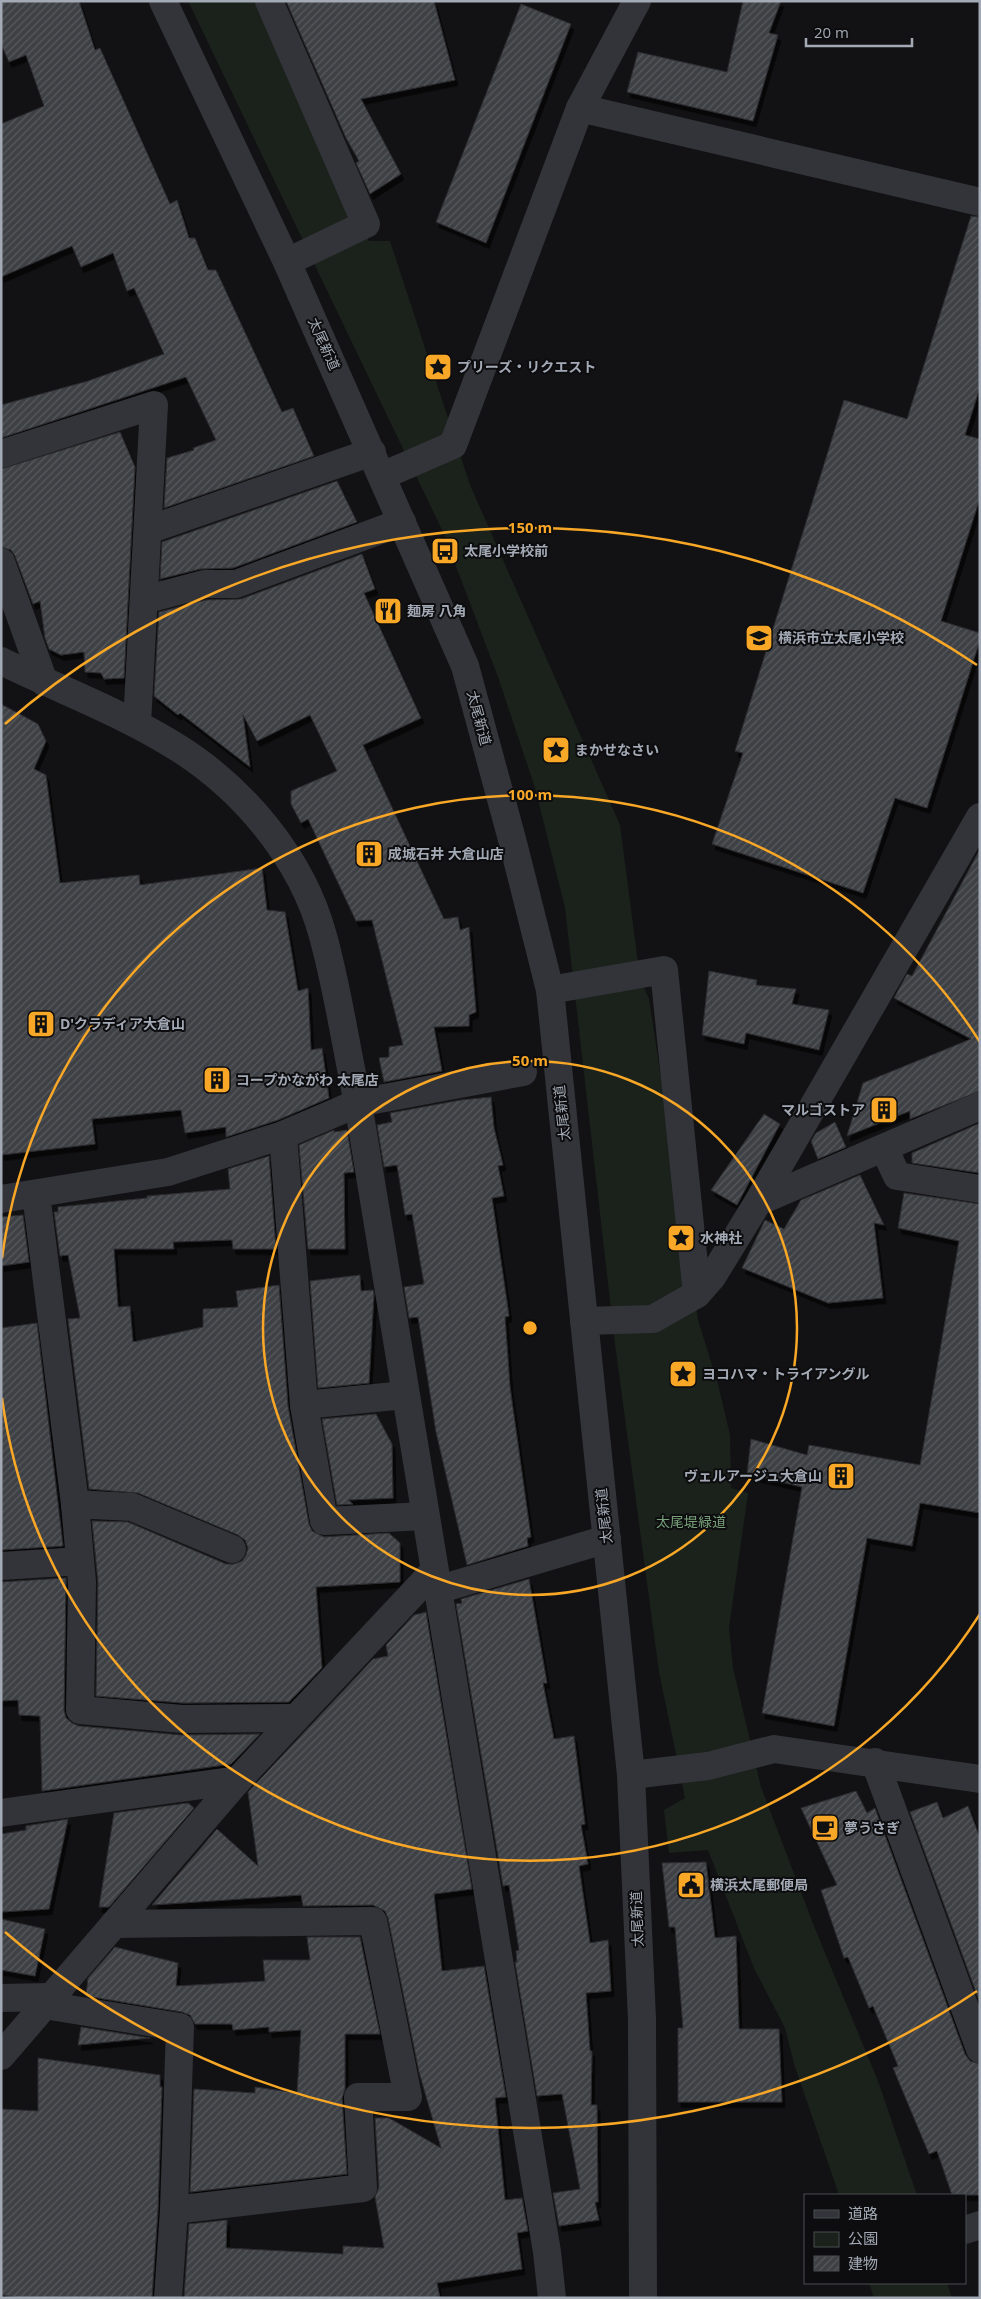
<svg xmlns="http://www.w3.org/2000/svg" width="981" height="2299" font-family="'Open Sans','Noto Sans JP',sans-serif">
	<style>
		.green { fill: #1a221b }
		.building { fill: url(#building-hatch); stroke: #2c2c30; filter: url(#shadow) }
		.lines { fill: none; stroke-linecap: round; stroke-linejoin: round }
		.minor { stroke: #333439; stroke-width: 28 }
		.ring { fill: none; stroke: #f8a726; stroke-width: 2.5 }
		.labels { text-anchor: middle; stroke-width: 4; stroke-linejoin: round; paint-order: stroke }
		.street-label { font-size: 14px; fill: #a3aab5; stroke: #0d0d0f }
		.poi-label { font-size: 14px; font-weight: bold; fill: #a3aab5; stroke: #0d0d0f; text-anchor: start }
		.park-label { font-size: 14px; fill: #79a17a; stroke: #0d0d0f }
		.centre { fill: #f8a726; stroke: #0d0d0f; stroke-width: 2.5 }
		.ring-label { font-size: 15px; text-anchor: middle; font-weight: bold; fill: #f8a726; stroke: #0d0d0f; stroke-width: 4; stroke-linejoin: round; paint-order: stroke }
	</style>
	<defs>
		<pattern id="building-hatch" width="6" height="6" patternUnits="userSpaceOnUse" patternTransform="scale(1.25)"><rect width="6" height="6" fill="#3e4044"/><path d="M-1 1l2-2M0 6l6-6M5 7l2-2" fill="none" stroke="#57595d"/></pattern>
		<filter id="shadow"><feDropShadow dx="3" dy="5.5" stdDeviation="0" flood-color="#0009"/></filter>
	</defs>
	<rect width="100%" height="100%" fill="#121214"/>
	<!-- green -->
	<g class="green">
		<polygon points="188,1 260,1 369,241 390,241 470,485 620,825 640,978 649,999 698,1320 718,1384 730,1435 731,1488 748,1493 729,1628 733,1668 761,1787 814,1926 878,2081 917,2195 839,2195 794,2064 785,2028 754,1968 708,1850 669,1853 664,1810 685,1798 659,1672 615,1344 565,908 535,788 498,677 443,532"/>
		<polygon points="869,2283 947,2283 952,2298 874,2298"/>
	</g>
	<!-- building -->
	<g class="building">
		<polygon points="1,1 79,1 95,50 100,48 170,204 177,200 189,238 195,238 208,270 216,270 282,412 293,408 314,456 164,508 167,458 194,450 193,448 216,440 186,377 1,438 1,405 88,381 164,354 134,288 127,291 113,253 81,267 72,246 1,277 1,124 44,106 26,55 9,62 1,44"/>
		<polygon points="286,1 434,1 455,80 361,99 401,174 370,194 356,163 359,161 346,138"/>
		<polygon points="743,1 781,1 769,33 778,35 753,121 627,92 638,52 727,72"/>
		<polygon points="521,4 571,24 486,243 436,222"/>
		<polygon points="971,216 980,217 980,387 965,435 980,439 980,498 941,621 980,633 980,640 927,808 895,798 863,893 712,844 743,753 735,751 844,400 907,419"/>
		<polygon points="120,432 135,467 124,678 104,679 101,673 85,672 84,652 61,655 49,649 45,638 40,601 33,604 15,556 11,550 1,547 1,469"/>
		<polygon points="337,481 357,522 233,568 200,569 160,579 162,542"/>
		<polygon points="362,554 375,589 364,593 421,718 363,745 444,919 458,917 460,930 469,927 476,1012 469,1015 469,1026 434,1027 442,1071 384,1082 379,1058 389,1057 389,1047 403,1045 372,920 356,921 308,819 301,823 291,804 291,791 337,771 310,715 257,741 243,715 250,767 180,713 178,715 154,696 159,612 206,600 241,599"/>
		<polygon points="1,704 38,724 46,741 34,769 46,775 60,883 139,875 140,885 262,868 267,910 285,912 298,991 308,988 311,1050 322,1048 329,1098 278,1120 226,1137 226,1127 185,1133 181,1110 92,1119 95,1144 1,1155"/>
		<polygon points="980,849 980,1091 910,1119 910,1111 847,1136 863,1083 971,1039 894,998 907,974 912,976"/>
		<polygon points="709,971 757,980 756,985 796,989 792,1004 829,1010 819,1050 746,1033 744,1044 702,1035"/>
		<polygon points="491,1097 494,1128 503,1165 498,1166 504,1196 492,1198 509,1316 505,1317 510,1387 531,1537 527,1538 528,1546 467,1565 436,1432 418,1317 409,1318 404,1287 424,1284 412,1214 405,1215 397,1165 384,1167 377,1125 392,1122 390,1113 461,1100"/>
		<polygon points="764,1114 780,1124 737,1205 711,1190"/>
		<polygon points="835,1122 846,1147 818,1159 811,1141 816,1133"/>
		<polygon points="980,1123 980,1173 912,1163 912,1153"/>
		<polygon points="334,1130 334,1132 347,1130 354,1172 344,1173 345,1249 308,1249 299,1145"/>
		<polygon points="269,1156 276,1249 233,1249 232,1240 173,1242 174,1249 114,1249 118,1307 130,1306 133,1342 203,1327 203,1309 238,1307 236,1291 279,1285 288,1406 309,1524 312,1531 324,1537 389,1533 400,1543 400,1582 316,1587 322,1668 289,1702 183,1703 96,1696 98,1582 92,1521 128,1522 226,1564 234,1564 242,1561 246,1555 248,1548 245,1540 238,1535 138,1493 89,1489 68,1319 80,1318 68,1255 60,1256 54,1212 58,1212 58,1207 147,1198 147,1196 230,1189 228,1169"/>
		<polygon points="860,1175 884,1225 874,1223 883,1298 828,1303 742,1268 765,1220 784,1229 801,1200"/>
		<polygon points="904,1193 980,1204 980,1513 920,1503 912,1546 867,1538 834,1726 762,1713 802,1487 747,1474 751,1439 807,1455 809,1445 920,1465 959,1241 898,1228"/>
		<polygon points="23,1215 29,1262 1,1266 1,1217"/>
		<polygon points="360,1275 361,1291 373,1290 374,1294 369,1383 318,1388 310,1281"/>
		<polygon points="37,1323 63,1546 1,1550 1,1328"/>
		<polygon points="376,1414 392,1444 393,1498 348,1500 353,1504 337,1505 322,1419"/>
		<polygon points="66,1578 64,1710 66,1718 72,1723 79,1726 181,1735 260,1734 231,1764 42,1791 40,1716 19,1715 18,1700 1,1701 1,1582"/>
		<polygon points="529,1579 547,1683 543,1683 554,1739 574,1736 585,1824 581,1825 588,1864 579,1866 590,1943 608,1940 611,1991 586,1993 590,2051 592,2051 591,2105 597,2105 598,2202 595,2202 599,2220 559,2226 553,2193 580,2189 562,2094 537,2096 515,1962 517,1962 516,1951 519,1950 509,1885 503,1886 456,1604 462,1603 461,1599"/>
		<polygon points="426,1612 472,1889 434,1894 442,1971 484,1966 506,2097 495,2098 505,2200 522,2198 528,2231 517,2233 522,2269 437,2283 440,2298 184,2298 189,2224 227,2220 226,2248 343,2254 343,2246 384,2248 375,2197 379,2187 375,2118 389,2118 441,2148 419,2072 388,1918 385,1911 373,1905 303,1906 301,1895 152,1905 217,1829 258,1866 248,1792 373,1659 388,1656 386,1645 414,1615"/>
		<polygon points="856,1791 867,1813 875,1808 965,2054 970,2061 980,2064 980,2195 952,2195 937,2151 929,2154 893,2068 898,2066 873,2006 869,2008 848,1957 844,1958 821,1890 837,1885 801,1808"/>
		<polygon points="937,1802 943,1818 968,1806 980,1838 980,2003 910,1812"/>
		<polygon points="188,1803 194,1808 109,1907 99,1907 114,1813"/>
		<polygon points="68,1819 49,1909 1,1912 1,1834 26,1830 26,1826"/>
		<polygon points="706,1862 715,1938 736,1936 739,2029 779,2029 782,2102 678,2102 678,2028 683,2028 675,1927 669,1927 662,1863"/>
		<polygon points="1,1919 45,1929 35,1976 1,1970"/>
		<polygon points="307,1937 360,1937 380,2034 345,2034 345,2089 342,2098 347,2174 190,2192 194,2089 255,2093 255,2087 297,2093 301,2030 269,2032 269,2027 233,2030 232,2024 195,2024 190,2015 182,2012 86,1996 88,1978 115,1947 178,1963 176,1986 265,1981 263,1960 310,1960"/>
		<polygon points="81,2027 150,2038 78,2045"/>
		<polygon points="38,2058 160,2075 160,2087 162,2087 158,2209 152,2298 21,2298 1,2295 1,2109 38,2111"/>
	</g>
	<g class="lines">
		<!-- minor -->
		<g class="minor">
			<polyline points="163,1 287,262 465,666 513,843 550,990 631,1775 642,2019 643,2298"/>
			<polyline points="269,1 366,224 287,262"/>
			<polyline points="580,108 637,1"/>
			<polyline points="1,454 154,405 137,724"/>
			<polyline points="382,476 453,445 580,108 980,202"/>
			<polyline points="148,530 372,452"/>
			<polyline points="1,562 44,682"/>
			<polyline points="144,600 204,584 236,584 402,522"/>
			<path d="M 1,661 C 59,689 120,712 175,746 C 243,788 302,858 323,936 C 338,990 346,1048 358,1103 L 547,2252 L 552,2298"/>
			<polyline points="550,990 664,970 697,1294"/>
			<polyline points="283,1135 304,1405 324,1521 425,1516"/>
			<polyline points="884,1148 897,1176 980,1189"/>
			<polyline points="36,1194 75,1504 82,1582 80,1710 182,1719 296,1718"/>
			<polyline points="1,1199 168,1172 283,1135 358,1103 523,1072"/>
			<polyline points="758,1202 980,1106"/>
			<polyline points="584,1321 653,1319 697,1294 712,1277 758,1202 980,817"/>
			<polyline points="304,1405 405,1395"/>
			<polyline points="75,1504 132,1507 232,1549"/>
			<polyline points="1,1566 80,1561"/>
			<polyline points="437,1590 607,1539"/>
			<polyline points="875,1762 980,2049"/>
			<polyline points="631,1775 708,1766 774,1749 980,1779"/>
			<polyline points="1,1813 238,1780"/>
			<polyline points="114,1924 373,1921 408,2097 358,2097 363,2188 174,2210"/>
			<polyline points="1,1998 50,1997"/>
			<polyline points="44,2005 180,2027 174,2210 168,2298"/>
			<polyline points="1,2056 238,1780 434,1571"/>
			<polyline points="965,2230 980,2225"/>
		</g>
	</g>
	<!-- distance rings -->
	<g class="ring">
		<circle cx="530" cy="1328" r="267"/>
		<path d="M980 1614A533 533 0 0 1 2 1398M2 1258A533 533 0 0 1 980 1042"/>
		<path d="M977 1991A800 800 0 0 1 5 1932M5 724A800 800 0 0 1 977 665"/>
	</g>
	<!-- icons -->
	<defs>
		<symbol id="sight-square" viewBox="-11 -11 22 22"><rect x="-9" y="-9" width="18" height="18" rx="4" fill="#f8a726" stroke="#0d0d0f"/><path d="M0-6L1.8-2.2L6-1.7L2.9 1.2L3.7 5.4L0 3.3L-3.7 5.4L-2.9 1.2L-6-1.7L-1.8-2.2Z" fill="#111"/></symbol>
		<symbol id="bus-square" viewBox="-11 -11 22 22"><rect x="-9" y="-9" width="18" height="18" rx="4" fill="#f8a726" stroke="#0d0d0f"/><path d="M-5-6H5V4H4V6H2V4H-2V6H-4V4H-5ZM-3.5-4V0h7V-4ZM-3.5 1.2v1.5H-2V1.2ZM2 1.2v1.5H3.5V1.2Z" fill="#111"/></symbol>
		<symbol id="restaurant-square" viewBox="-11 -11 22 22"><rect x="-9" y="-9" width="18" height="18" rx="4" fill="#f8a726" stroke="#0d0d0f"/><path d="M-5-6h1v4h1v-4h1v4h1v-4h1v5L-1.5 .5V6h-2V.5L-5-1ZM5-6V6H3V1.5H1.5Q1.5-4 5-6Z" fill="#111"/></symbol>
		<symbol id="school-square" viewBox="-11 -11 22 22"><rect x="-9" y="-9" width="18" height="18" rx="4" fill="#f8a726" stroke="#0d0d0f"/><path d="M0-5L7-2L0 1L-7-2ZM-4 1L0 2.5L4 1V4Q0 6-4 4Z" fill="#111"/></symbol>
		<symbol id="building-square" viewBox="-11 -11 22 22"><rect x="-9" y="-9" width="18" height="18" rx="4" fill="#f8a726" stroke="#0d0d0f"/><path d="M-4-6H4V6H1V3H-1V6H-4ZM-2.5-4.3h1.7v1.8h-1.7ZM.8-4.3h1.7v1.8H.8ZM-2.5-1h1.7V.8h-1.7ZM.8-1h1.7V.8H.8Z" fill="#111"/></symbol>
		<symbol id="cafe-square" viewBox="-11 -11 22 22"><rect x="-9" y="-9" width="18" height="18" rx="4" fill="#f8a726" stroke="#0d0d0f"/><path d="M-5.5-4.5H6V0H3Q3 3.5 0 3.5H-2.5Q-5.5 3.5-5.5 0ZM3-3.2v2h1.7v-2ZM-6 4.5H4V6H-6Z" fill="#111"/></symbol>
		<symbol id="civic-square" viewBox="-11 -11 22 22"><rect x="-9" y="-9" width="18" height="18" rx="4" fill="#f8a726" stroke="#0d0d0f"/><path d="M-.6-6.5H3V-4.5H.6V-3L4-1V1h2V6H-6V1h2V-1L-.6-3ZM-1.2 2.5V6h2.4V2.5Z" fill="#111"/></symbol>
	</defs>
	<g fill-rule="evenodd">
		<use href="#sight-square" x="422" y="351" width="32" height="32"/>
		<use href="#bus-square" x="429" y="535" width="32" height="32"/>
		<use href="#restaurant-square" x="372" y="595" width="32" height="32"/>
		<use href="#school-square" x="743" y="622" width="32" height="32"/>
		<use href="#sight-square" x="540" y="734" width="32" height="32"/>
		<use href="#building-square" x="353" y="838" width="32" height="32"/>
		<use href="#building-square" x="25" y="1008" width="32" height="32"/>
		<use href="#building-square" x="201" y="1064" width="32" height="32"/>
		<use href="#building-square" x="868" y="1094" width="32" height="32"/>
		<use href="#sight-square" x="665" y="1222" width="32" height="32"/>
		<use href="#sight-square" x="667" y="1358" width="32" height="32"/>
		<use href="#building-square" x="825" y="1460" width="32" height="32"/>
		<use href="#cafe-square" x="809" y="1812" width="32" height="32"/>
		<use href="#civic-square" x="675" y="1869" width="32" height="32"/>
	</g>
	<g class="labels">
		<!-- street labels -->
		<g class="street-label">
			<text transform="translate(324 344) rotate(66)" y="5">太尾新道</text>
			<text transform="translate(479 718) rotate(75)" y="5">太尾新道</text>
			<text transform="translate(562 1113) rotate(-96)" y="5">太尾新道</text>
			<text transform="translate(604 1516) rotate(-96)" y="5">太尾新道</text>
			<text transform="translate(637 1919) rotate(-92)" y="5">太尾新道</text>
		</g>
		<!-- poi labels -->
		<g class="poi-label">
			<text x="457" y="372">プリーズ・リクエスト</text>
			<text x="464" y="556">太尾小学校前</text>
			<text x="407" y="616">麺房 八角</text>
			<text x="778" y="643">横浜市立太尾小学校</text>
			<text x="575" y="755">まかせなさい</text>
			<text x="388" y="859">成城石井 大倉山店</text>
			<text x="60" y="1029">D'クラディア大倉山</text>
			<text x="236" y="1085">コープかながわ 太尾店</text>
			<text x="865" y="1115" text-anchor="end">マルゴストア</text>
			<text x="700" y="1243">水神社</text>
			<text x="702" y="1379">ヨコハマ・トライアングル</text>
			<text x="822" y="1481" text-anchor="end">ヴェルアージュ大倉山</text>
			<text x="844" y="1833">夢うさぎ</text>
			<text x="710" y="1890">横浜太尾郵便局</text>
		</g>
		<!-- park labels -->
		<g class="park-label">
			<text x="691" y="1527">太尾堤緑道</text>
		</g>
	</g>
	<circle cx="530" cy="1328" r="8" class="centre"/>
	<g class="ring-label">
		<text x="530" y="533">150 m</text>
		<text x="530" y="800">100 m</text>
		<text x="530" y="1066">50 m</text>
	</g>
	<!-- border -->
	<rect width="981" height="2299" fill="none" stroke="#a3aab5" stroke-width="5"/>
	<!-- legend -->
	<rect x="804" y="2194" width="162" height="90" fill="#0d0d0f" stroke="#494c51"/>
	<rect x="814" y="2210" width="25" height="8" fill="#333439" stroke="#494c51"/>
	<text x="848" y="2219" font-size="15" fill="#a3aab5">道路</text>
	<rect x="814" y="2232" width="25" height="15" fill="#1a221b" stroke="#494c51"/>
	<text x="848" y="2244" font-size="15" fill="#a3aab5">公園</text>
	<rect x="814" y="2256" width="25" height="15" fill="url(#building-hatch)" stroke="#494c51"/>
	<text x="848" y="2269" font-size="15" fill="#a3aab5">建物</text>
	<!-- scale -->
	<path d="M806 38v8h106v-8" fill="none" stroke="#a3aab5" stroke-width="2.5"/>
	<text x="814" y="38" font-size="15" fill="#a3aab5" stroke="#0d0d0f" stroke-width="4" paint-order="stroke">20 m</text>
</svg>
